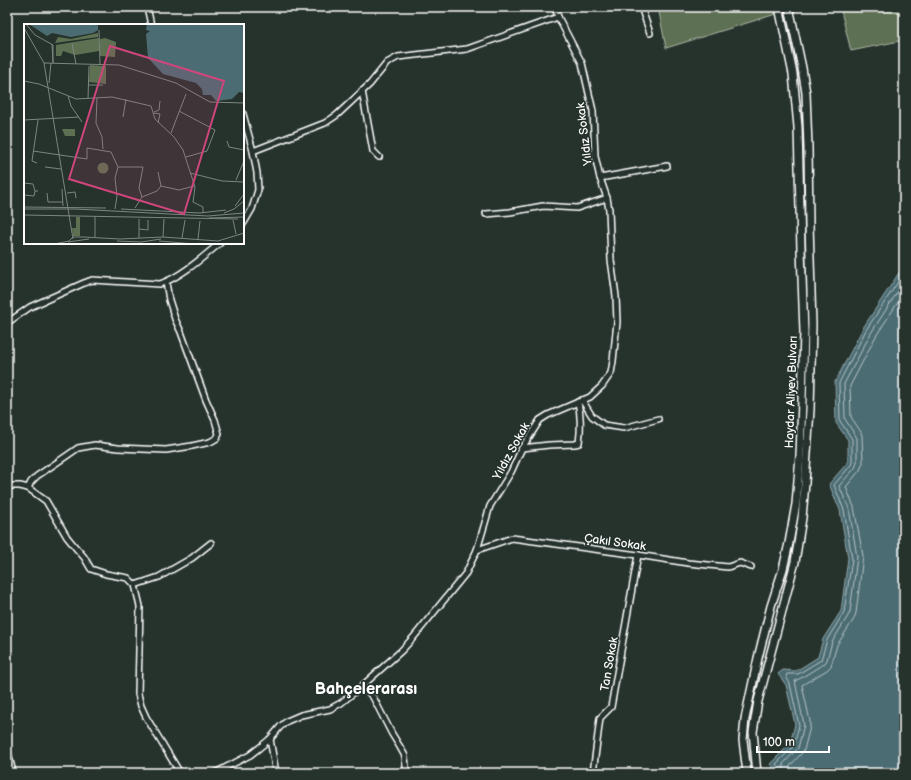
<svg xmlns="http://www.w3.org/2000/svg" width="911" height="780" font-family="'Balsamiq Sans',sans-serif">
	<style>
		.green { fill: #5d7052; stroke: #aeb8a8 }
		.water { fill: #4c6c73; stroke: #94a7ab }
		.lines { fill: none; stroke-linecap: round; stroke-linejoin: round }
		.shore { stroke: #b7c4c7; stroke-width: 1 }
		.minor-casing { stroke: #fff; stroke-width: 8 }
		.secondary-casing { stroke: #fff; stroke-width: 10 }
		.minor { stroke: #26332d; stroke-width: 5 }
		.secondary { stroke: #26332d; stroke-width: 7 }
		.labels { text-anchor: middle; stroke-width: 3.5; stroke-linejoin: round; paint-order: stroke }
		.street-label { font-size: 12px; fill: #fff; stroke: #26332d }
		.district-label { font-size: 16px; font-weight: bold; fill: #fff; stroke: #26332d }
		.inset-road { fill: none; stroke: #7d8581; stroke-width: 1 }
		.view { fill: #ce467c; fill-opacity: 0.15; stroke: #ce467c; stroke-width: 2 }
		.inset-edge { fill: none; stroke: #fff; stroke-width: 2 }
	</style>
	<rect width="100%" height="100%" fill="#26332d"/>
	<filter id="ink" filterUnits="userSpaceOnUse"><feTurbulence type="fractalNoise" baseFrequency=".025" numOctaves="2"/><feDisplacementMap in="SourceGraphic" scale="8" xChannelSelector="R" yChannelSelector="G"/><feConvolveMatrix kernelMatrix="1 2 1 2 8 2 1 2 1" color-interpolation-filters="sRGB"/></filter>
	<g filter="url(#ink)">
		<!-- green -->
		<g class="green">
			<polygon points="658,7 774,7 776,14 666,48"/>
			<polygon points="840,7 904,7 904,40 851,51"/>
		</g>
		<!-- water -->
		<polygon class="water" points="904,265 904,773 777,773 770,764 790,744 795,724 786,685 778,674 783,670 796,671 818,657 823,639 841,611 848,558 840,510 829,484 848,462 848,440 836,423 835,382 863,328"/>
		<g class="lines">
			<!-- shore -->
			<g class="shore">
				<polyline points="780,773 780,770 776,764 794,746 799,725 790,684 786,676 787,674 798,674 821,660 827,640 844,612 852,559 844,510 834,485 851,465 852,462 852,439 840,421 839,383 866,330 904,273"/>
				<polyline points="785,773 783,764 798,748 804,725 795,681 801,678 825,663 827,660 832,642 848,616 850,612 857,557 849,508 839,486 855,468 857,462 857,438 845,419 844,384 871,333 904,282"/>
				<polyline points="791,773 790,766 801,754 804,750 810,727 810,721 802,685 827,670 831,666 837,645 854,619 856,613 863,556 854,507 846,487 860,470 863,463 862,436 861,432 851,417 850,386 876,336 904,293"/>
			</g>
			<defs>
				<g id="minor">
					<polyline points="147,7 151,25"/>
					<polyline points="641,7 650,33"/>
					<polyline points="362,91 373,151 379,157"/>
					<polyline points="243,114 253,151 257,173 258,190 252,209 245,221 243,224"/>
					<polyline points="253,151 325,123 337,115 370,84 387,63 398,57 467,49 558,17"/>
					<polyline points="600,178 667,166"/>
					<polyline points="486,214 510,212 543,206 577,208 607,198"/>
					<path d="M 7,323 L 30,307 L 84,283 L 92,280 L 160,284 C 181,277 203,257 220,243"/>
					<polyline points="582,400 592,416 604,425 624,428 658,419"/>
					<path d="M 522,448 L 549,445 L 575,444 L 579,443 C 581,429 581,416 578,402"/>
					<polyline points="7,486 20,486 28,488 46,501 67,537 76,548 84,557 91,569 106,574 128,578 135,585 140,606 138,694 141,706 146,717 180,773"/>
					<polyline points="28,488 31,482 37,476 65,457 78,448 95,445 118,448 166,450 192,446 210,442 217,438 219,434 215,420 206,400 181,332 175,319 169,300 166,282"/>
					<polyline points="477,550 512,538 638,555 688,563 728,567 740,563 751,567"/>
					<polyline points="135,585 159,577 192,558 211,543"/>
					<polyline points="362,686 373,697 392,734 400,747 405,756 406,767 409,773"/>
					<polyline points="270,739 276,773"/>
					<polyline points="215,773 250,755 259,748 270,739 280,727 287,721 301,715 330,709 341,703 362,686 401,651 413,638 466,573 477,550 490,506 511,472 522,448 540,420 548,415 590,397 602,386 611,373 613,361 617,322 616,296 611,260 609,210 607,198 600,178 595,156 593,111 582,63 558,17 555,7"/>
					<polyline points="593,773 600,718 611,707 638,555"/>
				</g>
				<g id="secondary">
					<polyline points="7,752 12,773"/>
					<polyline points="747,773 743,740 745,719 758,658 771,606 783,569 789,543 796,504 800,456 802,400 804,332 801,250 798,127 793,74 779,7"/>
					<polyline points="757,773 753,732 758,701 795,562 802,518 805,483 810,410 812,325 809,224 808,147 806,93 802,68 789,7"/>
				</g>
			</defs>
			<!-- minor casing -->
			<use href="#minor" class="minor-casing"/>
			<!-- secondary casing -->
			<use href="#secondary" class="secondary-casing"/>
			<!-- minor -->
			<use href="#minor" class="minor"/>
			<!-- secondary -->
			<use href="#secondary" class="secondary"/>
		</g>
	</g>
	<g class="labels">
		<!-- street labels -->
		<g class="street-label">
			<text transform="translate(584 134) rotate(-97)" y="4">Yıldız Sokak</text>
			<text transform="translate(791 392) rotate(-88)" y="4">Haydar Aliyev Bulvarı</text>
			<text transform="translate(511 451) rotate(-61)" y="4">Yıldız Sokak</text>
			<text transform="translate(615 542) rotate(8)" y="4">Çakıl Sokak</text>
			<text transform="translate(609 664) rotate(-80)" y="4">Tan Sokak</text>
		</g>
		<!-- district labels -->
		<g class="district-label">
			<text x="366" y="694">Bahçelerarası</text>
		</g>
	</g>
	<!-- overview -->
	<g transform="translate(24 24)">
		<rect width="220" height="220" fill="#26332d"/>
		<path d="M 74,9 L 74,13 L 31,19 L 34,13 L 47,15 ZM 75,14 L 75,27 L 51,31 L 39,27 L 37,32 L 32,32 L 32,21 ZM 81,14 L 92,18 L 91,33 L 76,32 L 76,15 ZM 66,41 L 82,42 L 82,60 L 65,58 ZM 38,105 L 51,105 L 51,112 L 41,112 ZM73.5 144a5.5 5.5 0 1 1 11 0a5.5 5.5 0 1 1-11 0ZM 52,193 L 56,193 L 56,212 L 49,212 L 48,204 L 52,204 Z" fill="#5d7052"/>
		<path d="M 5,0 L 74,0 L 74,6 L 69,9 L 47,13 L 28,9 L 23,12 ZM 123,0 L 220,0 L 220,69 L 215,68 L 208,75 L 192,77 L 187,71 L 179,71 L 178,65 L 172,59 L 139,50 L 124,34 L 122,10 L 126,7 L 122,6 Z" fill="#4c6c73"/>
		<path class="inset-road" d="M 2,0 L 11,11 L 29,21 L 29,39M 0,4 L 20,39M 75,6 L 76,41M 48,19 L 52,40M 28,20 L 29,39M 20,39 L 95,41 L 152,59 L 186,78 L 220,79M 20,39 L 49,215M 0,57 L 15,60 L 52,75 L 88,73 L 127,82 L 131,95 L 150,113 L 159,126 L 171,163 L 169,178 L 179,183 L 179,189M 25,59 L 27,39M 64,61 L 79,61M 44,72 L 47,82 L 58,98M 73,74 L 72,99 L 78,113 L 79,125M 64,75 L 65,42M 155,87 L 191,106 L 183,127 L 162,133M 130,88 L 135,86 L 136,77M 130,89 L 136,90 L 134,99M 99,93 L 102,75M 0,96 L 55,93M 147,109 L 162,70M 203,117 L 205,123 L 220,126M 9,127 L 63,135 L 63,124 L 87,128 L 94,143 L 91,154 L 93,172 L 91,185M 13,139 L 8,137 L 14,96M 21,143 L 37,145M 94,143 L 119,143 L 115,164 L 118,173M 134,148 L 137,162M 166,149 L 198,157 L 220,158M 212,156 L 220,137M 0,159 L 9,160 L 11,167 L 14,167M 38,165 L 39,182M 23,169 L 24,178 L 39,178M 43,169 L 51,168 L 52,174M 0,171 L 10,172 L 11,167M 211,182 L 220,170M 1,183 L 82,184M 111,184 L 118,173 L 133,167 L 137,162 L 155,166 L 170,162M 0,185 L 51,185 L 184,192 L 220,189M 97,185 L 176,189 L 202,186M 200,189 L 210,185 L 220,177M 0,191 L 214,195M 185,194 L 220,193M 115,195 L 115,214M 209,196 L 212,210M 115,205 L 124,206 L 124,196M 71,213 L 71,192M 139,213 L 140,195M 158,214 L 161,196M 174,215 L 176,197M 93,217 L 117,218 L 137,215M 135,217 L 171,220M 44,218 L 65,215M 30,220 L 45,217 L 49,213 L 60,213 L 96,215 L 139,213 L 194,217 L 220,209"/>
		<path class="view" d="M 86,22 L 200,57 L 160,190 L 45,155 Z"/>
		<rect width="220" height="220" class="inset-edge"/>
	</g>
	<!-- margin -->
	<rect width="911" height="780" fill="none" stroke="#26332d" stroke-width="24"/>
	<rect x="12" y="12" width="887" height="756" fill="none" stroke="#fff" stroke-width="1.5" filter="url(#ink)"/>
	<!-- scale -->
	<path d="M757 746v6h72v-6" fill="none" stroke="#ffffff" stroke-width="2"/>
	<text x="763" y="746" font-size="12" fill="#ffffff" stroke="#26332d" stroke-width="3" paint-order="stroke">100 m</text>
</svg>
